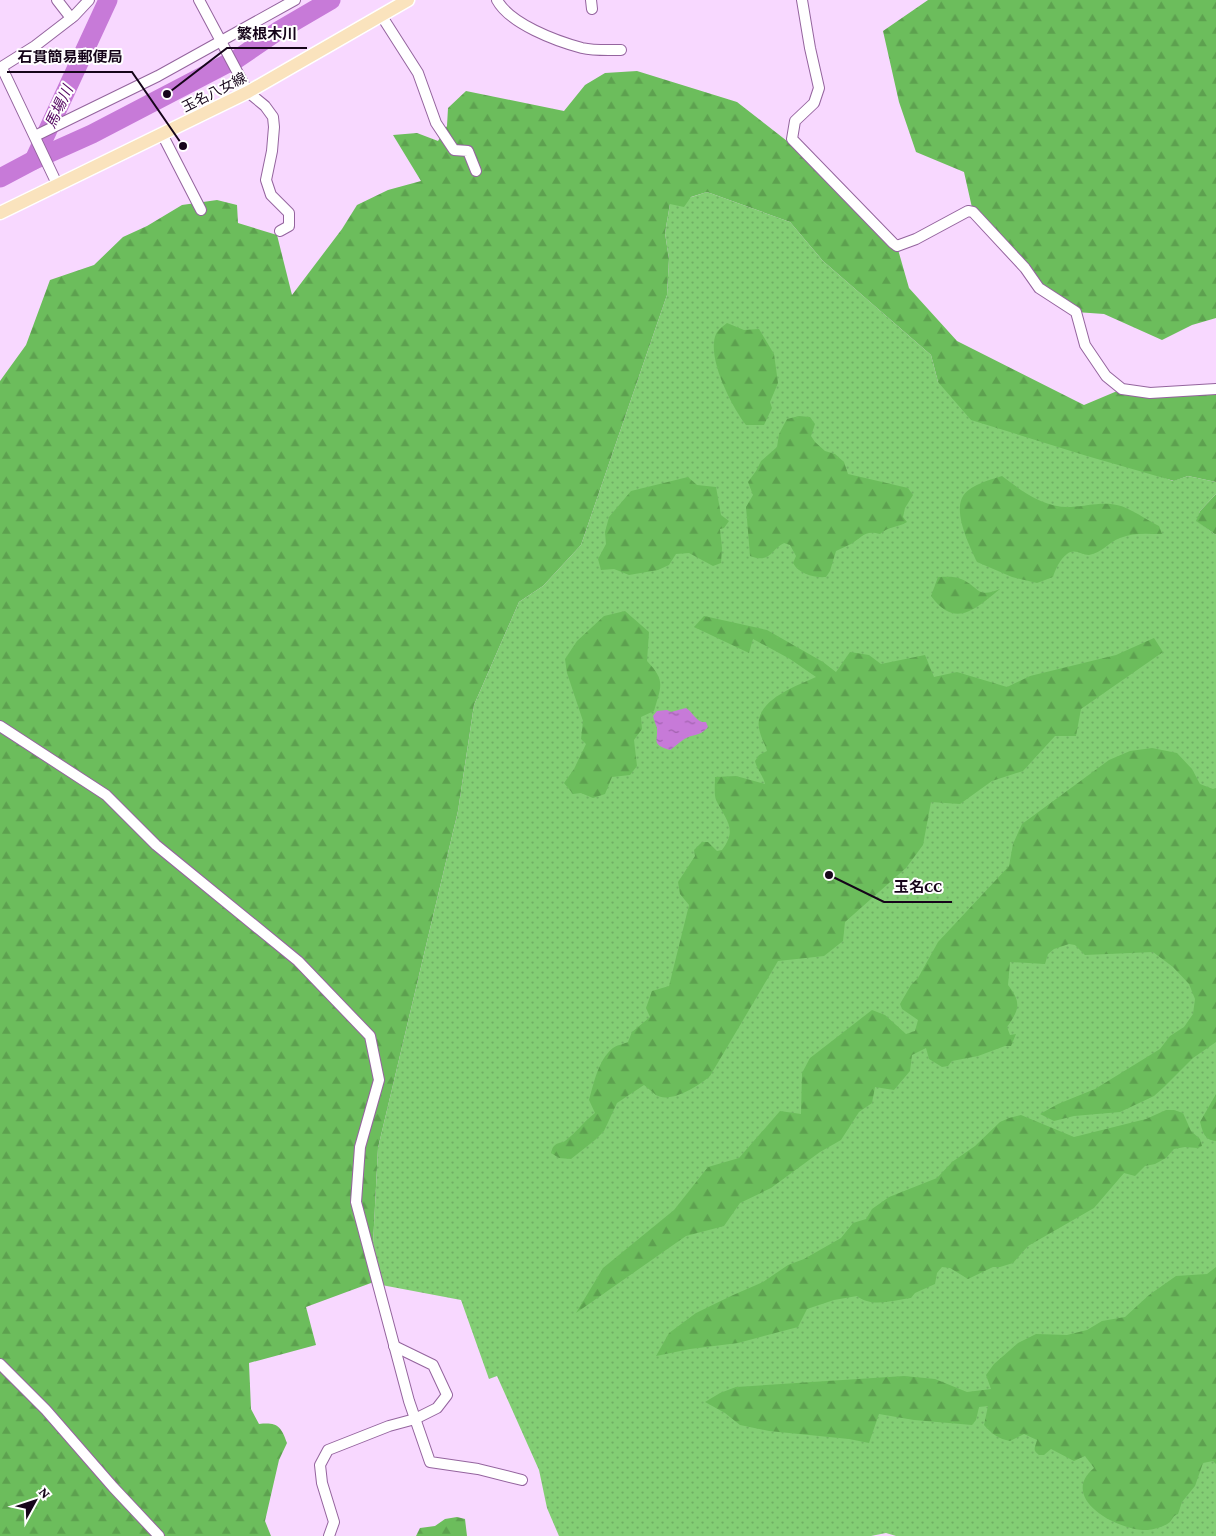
<svg xmlns="http://www.w3.org/2000/svg" width="1216" height="1536" font-family="'Crimson Pro','Noto Sans JP',serif">
	<style>
		.grass { fill: url(#grass-dots) }
		.forest { fill: url(#forest-firs) }
		.water { fill: url(#water-ripples) }
		.lines { fill: none; stroke-linecap: round; stroke-linejoin: round }
		.river { stroke: #c77ad8; stroke-width: 19 }
		.minor-casing { stroke: #94649e; stroke-width: 12 }
		.major-casing { stroke: #fff; stroke-width: 15 }
		.minor { stroke: #fff; stroke-width: 10 }
		.major { stroke: #fae3bd; stroke-width: 12 }
		.labels { text-anchor: middle; stroke-width: 4; stroke-linejoin: round; paint-order: stroke }
		.street-label { font-size: 14px; fill: #16051a; stroke: #fff }
		.water-label { font-size: 15px; font-style: italic; fill: #520460; stroke: #fff }
		.leader { fill: none; stroke: #16051a; stroke-width: 2 }
		.callout-dot { fill: #16051a; stroke: #fff; stroke-width: 2 }
		.callout-label { font-size: 15px; text-anchor: middle; font-weight: bold; fill: #16051a; stroke: #fff; stroke-width: 4; stroke-linejoin: round; paint-order: stroke }
	</style>
	<defs>
		<pattern id="grass-dots" width="8" height="8" patternUnits="userSpaceOnUse" patternTransform="scale(1.25)"><rect width="8" height="8" fill="#83ce74"/><path d="M2 2h.1M6 6h.1" fill="none" stroke="#70af64" stroke-width="1.8" stroke-linecap="round"/></pattern>
		<pattern id="forest-firs" width="22" height="20" patternUnits="userSpaceOnUse" patternTransform="scale(1.25)"><rect width="22" height="20" fill="#6cbd5c"/><path d="M5 1l3.5 6h-7zM16 11l3.5 6h-7z" fill="#5da14f"/></pattern>
		<pattern id="water-ripples" width="26" height="14" patternUnits="userSpaceOnUse" patternTransform="scale(1.25)"><rect width="26" height="14" fill="#c77ad8"/><path d="M2 4q2-2 4 0t4 0M15 11q2-2 4 0t4 0" fill="none" stroke="#a162ae"/></pattern>
	</defs>
	<rect width="100%" height="100%" fill="#f8d8ff"/>
	<!-- grass -->
	<polygon class="grass" points="707,192 790,222 823,261 931,355 938,382 1157,475 1173,481 1188,476 1216,482 1216,494 1200,511 1197,521 1216,535 1216,1536 896,1536 886,1533 871,1536 559,1536 547,1508 539,1470 497,1376 489,1379 461,1300 371,1283 378,1148 458,811 474,705 519,602 543,586 581,545 667,295 669,259 665,233 670,204"/>
	<!-- forest -->
	<g class="forest">
		<polygon points="928,0 1216,0 1216,318 1192,325 1162,340 1104,314 1076,312 1039,288 973,212 964,172 916,152 899,102 883,31"/>
		<path d="M 637,71 L 737,102 L 819,166 L 897,246 L 909,288 L 957,341 L 1084,405 L 1122,389 L 1216,392 L 1216,482 L 1188,476 L 1174,481 L 1087,456 L 971,420 L 938,382 L 931,355 L 823,261 L 790,222 L 707,192 L 691,197 L 684,207 L 670,204 L 665,233 L 669,259 L 667,295 L 581,545 L 543,586 L 519,602 L 474,705 L 458,811 L 378,1148 L 371,1283 L 306,1307 L 316,1345 L 249,1363 L 251,1409 L 259,1424 C 277,1422 281,1426 287,1443 L 279,1460 L 265,1521 L 271,1536 L 0,1536 L 0,381 L 26,345 L 50,280 L 94,265 L 123,237 L 147,226 L 182,205 L 217,200 L 237,205 L 238,223 L 277,235 L 292,295 L 342,229 L 357,205 L 388,190 L 421,181 L 393,135 L 417,133 L 438,141 L 447,126 L 448,108 L 466,91 L 564,111 L 585,85 L 605,73 Z"/>
		<path d="M 727,323 L 744,330 L 759,329 L 774,354 L 778,383 L 770,402 L 772,408 L 764,425 L 746,425 C 732,407 706,357 716,334 C 718,330 723,326 727,323 Z"/>
		<path d="M 799,416 L 810,417 L 815,424 L 811,436 L 815,442 L 825,451 L 835,454 L 844,462 L 848,474 L 908,488 L 913,495 L 905,508 L 903,517 L 907,522 C 897,528 889,526 880,534 C 864,530 863,537 851,544 C 846,546 841,549 836,551 L 830,571 L 826,577 C 814,578 799,574 793,563 L 796,556 L 790,545 L 784,543 C 771,549 771,564 750,556 L 746,507 L 753,495 L 748,482 L 756,471 L 761,461 L 777,447 L 779,434 L 787,419 Z"/>
		<path d="M 1002,476 C 1023,492 1044,508 1071,507 C 1089,506 1103,501 1121,506 C 1131,509 1149,521 1159,526 L 1162,534 C 1148,534 1134,532 1120,538 C 1109,542 1102,553 1089,555 C 1081,555 1075,548 1067,554 C 1060,559 1055,570 1053,577 L 1037,583 L 1012,577 L 977,562 C 970,547 954,515 962,498 C 968,485 990,480 1002,476 Z"/>
		<polygon points="688,477 697,485 716,487 721,515 729,521 724,528 720,529 722,548 721,563 713,566 689,553 676,554 669,565 658,570 629,575 614,569 601,570 598,559 606,544 605,532 609,517 631,491"/>
		<polygon points="1216,494 1216,535 1196,521 1200,511"/>
		<path d="M 938,577 C 946,577 954,576 961,579 C 980,587 976,599 1000,589 C 976,608 956,630 931,596 Z"/>
		<path d="M 625,611 L 649,632 L 647,661 C 666,681 661,686 654,711 L 641,717 L 642,729 L 634,740 L 637,766 L 630,775 L 612,777 L 605,794 L 593,798 L 581,793 L 573,794 L 564,783 L 574,769 L 586,744 L 581,739 L 583,721 L 567,673 L 565,659 L 577,641 L 604,616 Z"/>
		<path d="M 704,616 L 767,630 L 823,662 L 836,672 L 850,652 L 869,655 L 881,664 L 925,655 L 934,677 L 957,672 L 1007,687 L 1030,676 L 1116,655 L 1154,638 L 1163,652 L 1081,709 L 1076,736 L 1055,736 L 1023,771 L 992,781 L 960,804 L 931,802 L 923,845 L 906,868 L 845,922 L 843,941 L 824,956 L 778,961 L 710,1076 C 699,1086 670,1104 656,1095 C 652,1092 648,1088 644,1085 L 617,1103 L 604,1131 L 595,1140 L 571,1159 L 559,1158 L 551,1153 C 552,1150 552,1148 554,1146 C 558,1142 562,1143 565,1141 C 577,1132 584,1121 595,1113 L 589,1100 C 594,1083 598,1060 613,1048 C 617,1045 624,1044 628,1042 L 632,1032 L 650,1017 L 646,1008 L 652,991 L 669,986 L 689,905 L 680,894 L 678,882 L 695,856 L 694,850 L 702,842 L 708,842 L 717,851 L 722,850 C 738,829 726,820 716,800 C 714,795 715,784 715,777 L 736,776 L 765,784 C 763,775 757,770 755,761 L 759,755 L 767,751 C 765,744 760,736 759,728 C 754,700 797,686 816,677 L 790,659 L 753,639 L 749,653 L 694,627 Z"/>
		<path d="M 1152,748 L 1177,753 L 1192,769 L 1200,784 L 1213,789 L 1216,788 L 1216,1042 L 1193,1058 L 1164,1087 L 1154,1096 L 1120,1112 L 1074,1116 L 1054,1121 L 1040,1114 L 1058,1104 L 1095,1089 L 1160,1049 L 1170,1036 L 1184,1027 L 1193,1014 L 1195,999 L 1189,984 L 1173,967 L 1153,952 L 1085,955 L 1075,945 L 1069,944 L 1054,949 L 1048,954 L 1045,964 L 1010,962 L 1008,985 C 1022,1003 1019,1010 1007,1027 L 1010,1035 L 1016,1034 L 1011,1046 L 1005,1046 L 978,1056 L 952,1061 L 948,1066 L 942,1067 L 929,1059 L 926,1048 L 912,1055 L 910,1071 L 894,1090 L 875,1087 L 872,1103 L 859,1112 L 841,1140 L 820,1152 L 771,1188 L 740,1203 L 724,1226 L 686,1236 L 576,1313 L 603,1268 L 674,1210 L 708,1167 L 739,1158 L 780,1111 L 801,1114 L 802,1073 L 810,1058 L 872,1010 L 885,1015 L 906,1034 L 915,1031 L 918,1020 L 902,1009 L 900,1004 L 911,985 L 918,978 L 938,942 L 1009,866 L 1013,844 L 1022,824 L 1109,760 L 1130,751 Z"/>
		<path d="M 1216,1094 L 1216,1141 C 1204,1140 1203,1132 1200,1122 Z"/>
		<path d="M 1166,1110 L 1174,1110 L 1183,1113 L 1191,1131 L 1200,1139 L 1202,1146 L 1198,1148 L 1185,1147 L 1174,1149 L 1166,1158 L 1155,1164 L 1145,1166 L 1135,1176 L 1124,1173 L 1094,1208 L 1028,1246 L 1013,1263 L 1000,1267 L 993,1267 L 968,1279 L 950,1268 L 942,1267 L 937,1273 L 935,1284 L 915,1293 L 911,1298 C 893,1300 872,1308 857,1296 L 834,1300 L 807,1309 L 798,1327 L 738,1343 L 690,1349 L 656,1356 L 669,1333 L 696,1313 L 731,1296 L 763,1282 L 788,1265 L 804,1259 L 841,1238 L 853,1223 L 866,1219 L 872,1209 L 889,1197 L 937,1178 L 952,1162 L 975,1146 L 1000,1122 L 1009,1118 L 1021,1115 L 1074,1137 L 1146,1119 Z"/>
		<path d="M 1216,1267 L 1216,1464 L 1213,1461 L 1203,1463 L 1195,1486 L 1182,1502 L 1178,1514 C 1173,1516 1173,1518 1170,1522 C 1164,1527 1155,1529 1148,1530 C 1120,1532 1057,1499 1094,1468 L 1085,1456 L 1074,1461 L 1051,1449 L 1044,1455 L 1039,1455 C 1032,1450 1035,1448 1037,1440 L 1024,1434 L 1010,1441 C 999,1439 992,1434 984,1425 L 988,1406 L 979,1407 L 976,1420 L 972,1425 L 914,1420 L 879,1414 L 869,1443 L 849,1439 L 769,1431 L 740,1425 L 725,1413 L 705,1402 L 720,1393 L 736,1387 L 904,1376 L 935,1379 L 967,1392 L 991,1389 L 986,1375 L 994,1364 L 1018,1343 L 1036,1334 L 1067,1335 L 1087,1330 L 1102,1321 L 1125,1317 L 1149,1295 L 1176,1276 L 1207,1274 Z"/>
		<polygon points="457,1517 465,1519 467,1536 416,1536 420,1528 435,1526 445,1519"/>
	</g>
	<!-- water -->
	<path class="water" d="M 686,708 C 693,712 694,719 702,722 L 706,722 L 708,727 C 698,738 693,733 683,740 C 678,743 675,747 670,750 C 651,744 658,742 657,728 C 656,725 654,720 653,716 L 657,711 L 667,710 L 671,712 Z"/>
	<g class="lines">
		<!-- river -->
		<g class="river">
			<polyline points="34,160 108,0"/>
			<polyline points="0,178 34,160 92,134 230,62 234,61 278,31 331,0"/>
		</g>
		<defs>
			<g id="minor">
				<polyline points="57,0 71,18"/>
				<polyline points="199,0 248,92 265,106 273,117 274,127 272,151 266,180 271,195 289,213 289,226 280,231"/>
				<path d="M 497,0 C 510,24 556,41 582,48 C 595,51 608,50 621,50"/>
				<polyline points="591,0 592,9"/>
				<polyline points="802,0 810,48 819,88 814,103 795,121 792,139 893,243 897,246 916,239 968,211 973,212 1025,268 1039,288 1076,312 1085,345 1106,376 1122,389 1150,393 1216,389"/>
				<polyline points="381,15 418,73 436,123 454,150 468,151 476,171"/>
				<polyline points="0,68 35,46 74,16 89,0"/>
				<polyline points="2,68 58,186"/>
				<polyline points="162,134 201,210"/>
				<polyline points="35,136 158,76 295,0"/>
				<polyline points="0,726 106,795 156,845 298,961 370,1036 379,1080 360,1147 356,1202 409,1401 430,1462 478,1469 522,1480"/>
				<polyline points="0,1364 46,1410 113,1487 159,1536"/>
				<polyline points="329,1536 334,1522 322,1483 320,1465 328,1450 389,1426 415,1419 437,1408 447,1395 433,1365 394,1346"/>
			</g>
			<polyline id="major" points="0,213 248,92 408,0"/>
		</defs>
		<!-- minor casing -->
		<use href="#minor" class="minor-casing"/>
		<!-- major casing -->
		<use href="#major" class="major-casing"/>
		<!-- minor -->
		<use href="#minor" class="minor"/>
		<!-- major -->
		<use href="#major" class="major"/>
	</g>
	<g class="labels">
		<!-- street labels -->
		<g class="street-label">
			<text transform="translate(214 92) rotate(-27)" y="5">玉名八女線</text>
		</g>
		<!-- water labels -->
		<g class="water-label">
			<text transform="translate(59 107) rotate(-65)" y="5">馬場川</text>
		</g>
	</g>
	<!-- callouts -->
	<path class="leader" d="M167 94L227 48H307M183 146L132 72H7M829 875L884 902H952"/>
	<g class="callout-dot">
		<circle cx="167" cy="94" r="5"/>
		<circle cx="183" cy="146" r="5"/>
		<circle cx="829" cy="875" r="5"/>
	</g>
	<g class="callout-label">
		<text x="267" y="39">繁根木川</text>
		<text x="70" y="62">石貫簡易郵便局</text>
		<text x="918" y="892">玉名CC</text>
	</g>
	<!-- north arrow -->
	<g transform="translate(35 1501) rotate(50)" stroke="#ffffff" stroke-width="4" paint-order="stroke">
	<path d="M0-4L9 19L0 12L-9 19Z" fill="#16051a"/>
	<text y="-8" font-size="14" font-weight="bold" text-anchor="middle" fill="#16051a">N</text>
	</g>
</svg>
